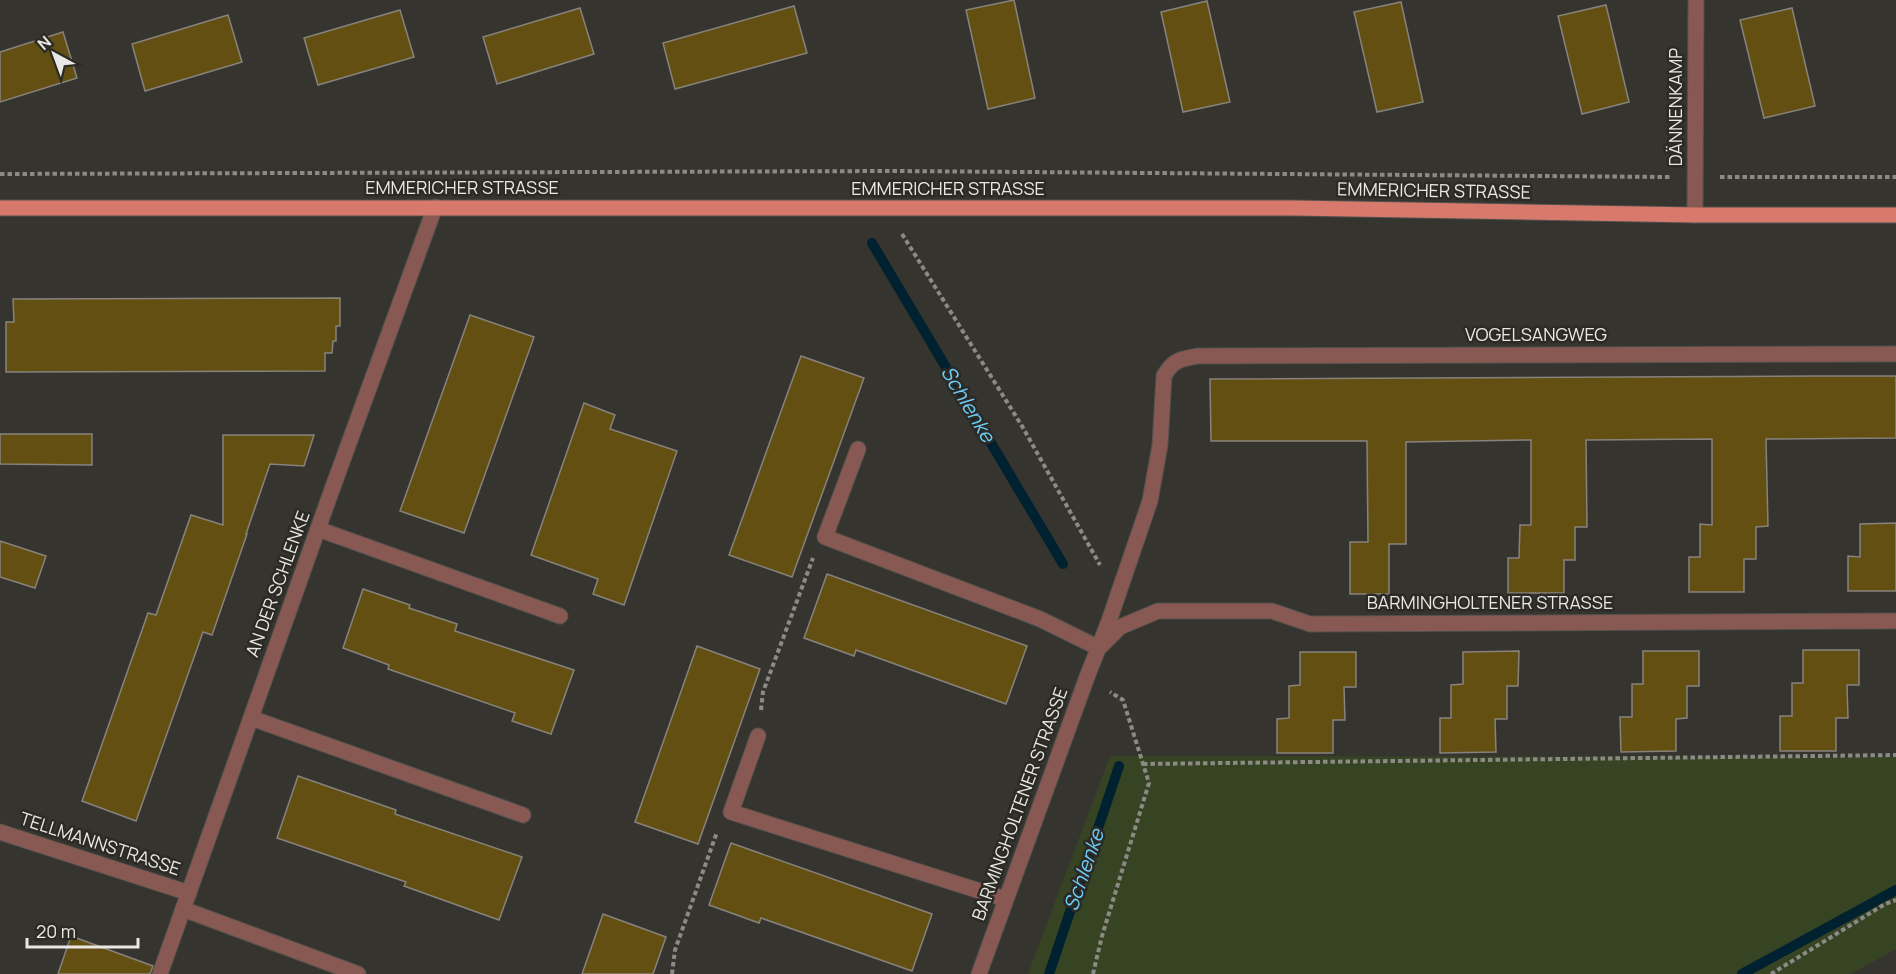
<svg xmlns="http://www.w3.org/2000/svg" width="1896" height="974" font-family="Manrope,sans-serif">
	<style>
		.green { fill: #374424 }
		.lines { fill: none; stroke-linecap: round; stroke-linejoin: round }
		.stream { stroke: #002130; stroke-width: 10 }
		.building { fill: #644f13; stroke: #86837d; stroke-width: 1.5 }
		.minor-casing { stroke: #53514c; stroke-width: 17 }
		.major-casing { stroke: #53514c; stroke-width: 17 }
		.path { stroke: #8b8a85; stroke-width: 4; stroke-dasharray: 4.5 3; stroke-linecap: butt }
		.minor { stroke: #875952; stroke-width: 15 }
		.major { stroke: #d77a6d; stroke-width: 15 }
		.labels { text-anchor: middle; stroke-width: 5; stroke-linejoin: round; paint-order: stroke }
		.street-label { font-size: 18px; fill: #e9e8e4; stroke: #2c2a25 }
		.water-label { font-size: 20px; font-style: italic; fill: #6dccf8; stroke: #2c2a25 }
	</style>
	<rect width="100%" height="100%" fill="#36342f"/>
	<!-- green -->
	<polygon class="green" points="1110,756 1896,757 1896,949 1851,974 1028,974"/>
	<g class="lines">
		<!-- stream -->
		<g class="stream">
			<polyline points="872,243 1063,564"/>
			<polyline points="1049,974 1119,766"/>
			<polyline points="1742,974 1896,890"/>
		</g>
	</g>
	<!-- building -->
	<g class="building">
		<polygon points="1014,0 1035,98 988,109 966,10"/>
		<polygon points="1207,1 1230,102 1183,112 1161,12"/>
		<polygon points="1401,2 1423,102 1377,112 1354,12"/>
		<polygon points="1606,5 1629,102 1582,114 1558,16"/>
		<polygon points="794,6 807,53 675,89 663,43"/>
		<polygon points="580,8 594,54 497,84 483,37"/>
		<polygon points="1792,8 1815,106 1764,118 1740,20"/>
		<polygon points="400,10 414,57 318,85 304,38"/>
		<polygon points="228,15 242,62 145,91 132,44"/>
		<polygon points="63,32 77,78 0,102 0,52"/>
		<polygon points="340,298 340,326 336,326 336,341 333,341 332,353 325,353 325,371 6,372 6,322 14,322 13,299"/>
		<polygon points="470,315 534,337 464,533 400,511"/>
		<polygon points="801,356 864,378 792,577 729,555"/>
		<polygon points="1813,376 1896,376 1896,438 1766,439 1768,526 1756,527 1756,559 1744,559 1744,592 1689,592 1689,557 1700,557 1700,524 1712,525 1712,439 1586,440 1587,527 1575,527 1575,560 1564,560 1564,593 1508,593 1508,558 1519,558 1520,525 1531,525 1531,440 1406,442 1406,544 1389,544 1389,594 1350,594 1350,542 1368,542 1367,441 1211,441 1210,379"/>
		<polygon points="584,403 615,415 610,429 677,451 624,605 593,594 598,579 531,555"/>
		<polygon points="0,434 92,434 92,465 0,464"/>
		<polygon points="223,435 314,435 304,466 270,464 246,534 247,534 212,635 203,632 136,821 82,801 148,613 156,615 191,515 223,525"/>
		<polygon points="1896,523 1896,591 1848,591 1848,556 1860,557 1860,524"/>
		<polygon points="0,541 46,556 35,588 0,577"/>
		<polygon points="827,574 1027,646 1006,704 856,650 854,656 804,638"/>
		<polygon points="363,589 410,605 409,608 457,624 455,631 574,670 551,734 512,721 515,713 388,669 389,665 343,648"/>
		<polygon points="697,646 760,669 698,844 635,822"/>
		<polygon points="1803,650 1859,650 1859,685 1847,685 1848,718 1836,718 1836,751 1780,751 1780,716 1792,716 1792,683 1803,683"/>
		<polygon points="1519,651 1518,686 1507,686 1507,719 1495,719 1496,752 1440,753 1440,718 1451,718 1451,685 1463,684 1463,652"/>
		<polygon points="1643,651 1699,651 1699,686 1687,686 1687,718 1676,719 1676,751 1621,752 1620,717 1632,717 1632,684 1643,684"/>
		<polygon points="1300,652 1356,652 1356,687 1344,687 1345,720 1333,720 1333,753 1277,753 1277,719 1289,718 1289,686 1300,685"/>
		<polygon points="298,776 396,810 395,814 522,857 499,920 404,886 406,882 277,838"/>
		<polygon points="731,843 932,914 912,971 761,918 759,923 709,905"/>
		<polygon points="603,914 666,937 653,974 582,974"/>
		<polygon points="71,936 153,966 150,974 58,974"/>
	</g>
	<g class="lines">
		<defs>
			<g id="minor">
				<polyline points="1695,215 1696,0"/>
				<polyline points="858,449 825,537 1040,619 1099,648 1120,627 1158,611 1272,611 1310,624 1896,621"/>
				<polyline points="318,529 560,616"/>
				<polyline points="251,718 523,815"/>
				<polyline points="758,736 731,812 1005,899"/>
				<polyline points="0,832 189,893"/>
				<polyline points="183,909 358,974"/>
				<polyline points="160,974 330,495 435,207"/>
				<path d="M 979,974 L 1087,677 L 1109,621 L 1150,501 L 1160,445 L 1164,376 C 1173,360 1180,359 1198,356 L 1896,354"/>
			</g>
			<polyline id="major" points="0,208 1293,208 1695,215 1896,215"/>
		</defs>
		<!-- minor casing -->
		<use href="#minor" class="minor-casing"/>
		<!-- major casing -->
		<use href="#major" class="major-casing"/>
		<!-- path -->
		<g class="path">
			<polyline points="0,174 894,171 1670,177"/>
			<polyline points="1720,177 1896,177"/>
			<polyline points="902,234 1022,426 1100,565"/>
			<polyline points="761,710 763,692 813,558"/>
			<polyline points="1143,764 1896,755"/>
			<polyline points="672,974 675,950 717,832"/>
			<polyline points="1093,974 1102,936 1149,783 1123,700 1110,692"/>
			<polyline points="1771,974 1885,904 1896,900"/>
		</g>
		<!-- minor -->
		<use href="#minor" class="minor"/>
		<!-- major -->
		<use href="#major" class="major"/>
	</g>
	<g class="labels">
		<!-- street labels -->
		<g class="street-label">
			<text transform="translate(1676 107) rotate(-90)" y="6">DÄNNENKAMP</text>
			<text x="462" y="194">EMMERICHER STRASSE</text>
			<text x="948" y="195">EMMERICHER STRASSE</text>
			<text transform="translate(1434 191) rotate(1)" y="6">EMMERICHER STRASSE</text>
			<text x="1536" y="341">VOGELSANGWEG</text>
			<text transform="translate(278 584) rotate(-70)" y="6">AN DER SCHLENKE</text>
			<text x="1490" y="609">BARMINGHOLTENER STRASSE</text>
			<text transform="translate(1020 804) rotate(-70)" y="6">BARMINGHOLTENER STRASSE</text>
			<text transform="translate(100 844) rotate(18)" y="6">TELLMANNSTRASSE</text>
		</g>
		<!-- water labels -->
		<g class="water-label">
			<text transform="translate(968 404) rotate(59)" y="7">Schlenke</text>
			<text transform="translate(1084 870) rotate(-71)" y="7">Schlenke</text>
		</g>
	</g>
	<!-- north arrow -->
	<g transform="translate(54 54) rotate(319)" stroke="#2c2a25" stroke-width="4.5" paint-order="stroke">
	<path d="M0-4.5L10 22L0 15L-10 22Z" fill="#e9e8e4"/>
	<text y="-9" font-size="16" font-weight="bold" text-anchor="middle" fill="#e9e8e4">N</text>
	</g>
	<!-- scale -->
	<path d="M27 938v9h111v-9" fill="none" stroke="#e9e8e4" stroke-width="3"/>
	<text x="36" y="938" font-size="18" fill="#e9e8e4" stroke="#2c2a25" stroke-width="4.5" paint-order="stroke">20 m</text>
</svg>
